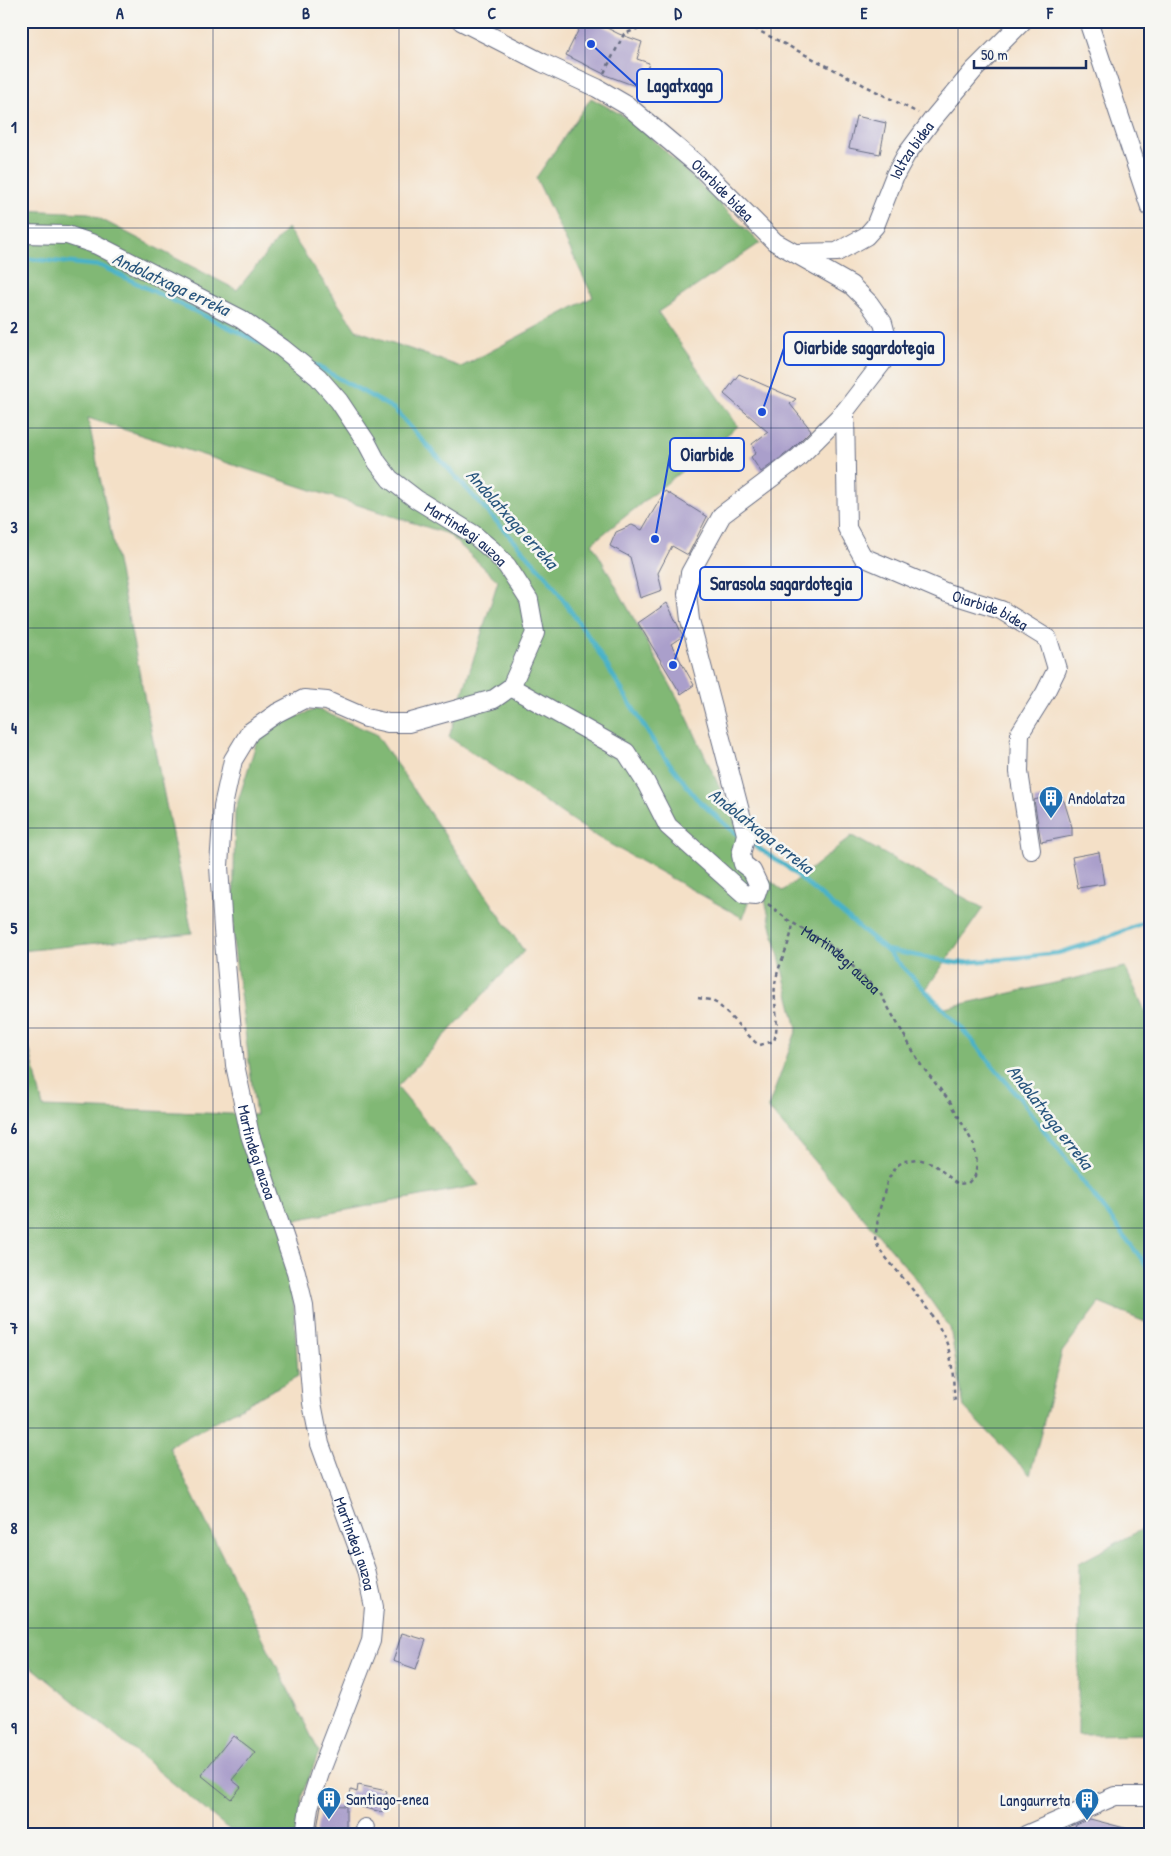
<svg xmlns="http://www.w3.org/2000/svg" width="1171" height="1856" font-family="'Patrick Hand',sans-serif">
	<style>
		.forest { fill: #81b875; stroke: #4e746a }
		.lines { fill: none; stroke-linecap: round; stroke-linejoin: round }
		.stream { stroke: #4ab2c8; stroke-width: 4.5 }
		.building { fill: #aa9fcb }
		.minor-casing { stroke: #676d83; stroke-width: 20 }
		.path { stroke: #676d83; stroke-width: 2.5; stroke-dasharray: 4 4; stroke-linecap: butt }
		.minor { stroke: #fff; stroke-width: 18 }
		.grid { fill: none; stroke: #1b2f5e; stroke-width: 1; stroke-opacity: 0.55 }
		.labels { text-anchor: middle; stroke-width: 5; stroke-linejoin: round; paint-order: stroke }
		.street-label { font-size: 16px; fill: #1b2f5e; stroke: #f6f6f2 }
		.poi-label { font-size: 16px; fill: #1b2f5e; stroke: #f6f6f2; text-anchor: start }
		.water-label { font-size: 18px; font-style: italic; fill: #29567e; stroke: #f6f6f2 }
		.leader { fill: none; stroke: #1d4ed8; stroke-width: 2 }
		.callout-dot { fill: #1d4ed8; stroke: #f6f6f2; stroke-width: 2 }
		.callout { fill: #f6f6f2; stroke: #1d4ed8; stroke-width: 2 }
		.callout-label { font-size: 18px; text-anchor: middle; font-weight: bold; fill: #1b2f5e }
		.neatline { fill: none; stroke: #1b2f5e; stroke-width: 2 }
		.grid-label { font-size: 16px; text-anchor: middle; font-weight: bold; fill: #1b2f5e }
	</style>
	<rect width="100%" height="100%" fill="#f6f6f2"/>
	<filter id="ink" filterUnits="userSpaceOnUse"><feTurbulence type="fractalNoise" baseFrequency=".02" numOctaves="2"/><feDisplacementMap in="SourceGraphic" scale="10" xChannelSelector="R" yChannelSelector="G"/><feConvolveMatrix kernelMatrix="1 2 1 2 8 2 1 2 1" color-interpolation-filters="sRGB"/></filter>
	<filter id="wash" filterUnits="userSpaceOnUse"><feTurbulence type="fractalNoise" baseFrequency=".0096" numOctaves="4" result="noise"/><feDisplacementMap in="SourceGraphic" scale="20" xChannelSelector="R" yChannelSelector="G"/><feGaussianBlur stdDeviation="1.12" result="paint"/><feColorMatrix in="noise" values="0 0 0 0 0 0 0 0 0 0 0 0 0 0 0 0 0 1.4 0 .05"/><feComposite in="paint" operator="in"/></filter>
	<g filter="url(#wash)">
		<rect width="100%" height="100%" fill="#f4e0c7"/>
		<!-- forest -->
		<g class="forest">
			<polygon points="591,98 635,122 760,243 658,312 738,426 592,543 682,706 758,871 783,891 852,836 983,908 924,992 945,1008 1125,967 1150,1022 1150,1324 1099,1303 1062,1352 1030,1475 964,1407 950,1328 912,1274 768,1108 797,1029 758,872 743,918 597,837 449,737 498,581 448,534 88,418 192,933 21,951 21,210 89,213 237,290 287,228 356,330 461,367 593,297 536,178"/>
			<polygon points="317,709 376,734 524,951 397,1087 479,1185 289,1221 298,1376 169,1447 319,1752 302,1795 300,1835 236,1835 21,1658 21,1012 43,1107 256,1115 233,940 235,811 260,731"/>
			<polygon points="1150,1525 1150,1734 1078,1735 1079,1563"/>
		</g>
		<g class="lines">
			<!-- stream -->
			<g class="stream">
				<polyline points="21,258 101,266 261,343"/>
				<polyline points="315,365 394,409 548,578 593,643 655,744 696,798 730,829 742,837"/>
				<polyline points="748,841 787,867 886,950 959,1025 1018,1096 1150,1270"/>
				<polyline points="886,950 957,963 995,960 1058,953 1098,941 1150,920"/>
			</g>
		</g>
		<g id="blocks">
			<!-- building -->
			<g class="building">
				<polygon points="583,21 593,21 619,34 642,42 637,59 649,63 641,88 608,76 566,55"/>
				<polygon points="856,116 886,123 880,154 849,148"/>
				<polygon points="739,374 796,399 790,404 811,430 791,450 761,472 751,457 756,453 752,444 768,432 724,394"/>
				<polygon points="665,491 707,517 688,555 672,546 658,573 662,590 640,598 630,557 610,546 616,532 632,525 642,530"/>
				<polygon points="667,603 683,636 671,644 694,685 681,694 638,623"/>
				<polygon points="1057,794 1064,801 1072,827 1072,836 1041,842 1034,800"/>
				<polygon points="1099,852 1104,884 1078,888 1072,857"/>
				<polygon points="402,1633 426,1640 416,1669 393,1661"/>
				<polygon points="233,1735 255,1752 232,1780 241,1787 231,1799 201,1775"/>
				<polygon points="358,1785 387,1791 382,1812 348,1804 351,1790 357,1792"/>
				<polygon points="321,1805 346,1806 346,1835 316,1835"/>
				<polygon points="1090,1819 1136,1831 1135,1835 1073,1835 1076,1825"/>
			</g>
		</g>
	</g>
	<g filter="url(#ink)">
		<use href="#blocks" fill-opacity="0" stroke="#676d83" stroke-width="1"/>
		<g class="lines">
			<defs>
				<g id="minor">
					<path id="s2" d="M 461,21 L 543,63 L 597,88 L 628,106 L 699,166 L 775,242 L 851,285 L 869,303 L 883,323 L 888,342 L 882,363 L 845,411 L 798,458 L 722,515 L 690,573 L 687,594 L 690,620 L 746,834 L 741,855 L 743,864 L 752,871 L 759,886 L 756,895 L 744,894 L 668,826 L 646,783 L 626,752 L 511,687"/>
					<polyline points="1088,21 1150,207"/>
					<path id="s3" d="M 21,234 L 67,235 L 97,245 L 241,319 L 282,348 L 318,377 L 339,401 L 367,443 L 377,462 L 390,479 L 416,499 L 473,534 L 492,550 L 507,566 L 529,600 L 535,633 L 511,687 L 494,699 L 408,723 L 388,723 L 366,718 L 327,701 L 304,699 L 277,713 L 250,732 L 233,760 L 223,806 L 219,866 L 223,930 L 235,1065 L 250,1135 L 296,1272 L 304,1305 L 312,1403 L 320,1444 L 366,1570 L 374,1607 L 371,1641 L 320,1773 L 309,1807 L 305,1835"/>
					<path id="s4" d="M 797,253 L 837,252 L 866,236 L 875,226 L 895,175 L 906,155 L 932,120 L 974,70 L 1023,21"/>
					<path id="s5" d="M 845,411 L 847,528 L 863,557 L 947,593 L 1001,610 L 1048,639 L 1057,669 L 1045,693 L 1020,733 L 1019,772 L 1031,850"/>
					<polyline points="361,1835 365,1828"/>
					<polyline points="1026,1835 1115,1796 1150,1796"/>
				</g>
			</defs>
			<!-- minor casing -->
			<use href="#minor" class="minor-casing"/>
			<!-- path -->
			<g class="path">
				<polyline points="740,21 918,113"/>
				<polyline points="604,73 624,34 657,21"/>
				<path id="s1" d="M 768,904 L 788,920 L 834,948 L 880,993 L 921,1065 L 951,1103 L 974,1145 L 977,1163 L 975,1176 L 968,1183 L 958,1184 L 932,1163 L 918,1159 L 904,1161 L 895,1167 L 887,1182 L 879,1212 L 875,1239 L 879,1249 C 898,1273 938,1316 947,1344 C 953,1362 953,1382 955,1401"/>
				<path d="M 698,998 L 710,1000 L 718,1004 L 755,1042 L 760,1045 L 774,1041 C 781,1018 771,999 776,979 C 780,960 791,943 793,923"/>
			</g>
			<!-- minor -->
			<use href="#minor" class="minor"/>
		</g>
	</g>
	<!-- grid -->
	<path class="grid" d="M 213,21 L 213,1835M 399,21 L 399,1835M 585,21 L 585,1835M 771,21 L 771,1835M 958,21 L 958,1835M 21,228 L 1150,228M 21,428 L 1150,428M 21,628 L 1150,628M 21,828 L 1150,828M 21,1028 L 1150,1028M 21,1228 L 1150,1228M 21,1428 L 1150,1428M 21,1628 L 1150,1628"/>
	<!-- icons -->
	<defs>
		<symbol id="building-pin" viewBox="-11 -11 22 30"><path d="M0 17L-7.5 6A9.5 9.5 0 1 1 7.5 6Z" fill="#1f6fb2" stroke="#f6f6f2"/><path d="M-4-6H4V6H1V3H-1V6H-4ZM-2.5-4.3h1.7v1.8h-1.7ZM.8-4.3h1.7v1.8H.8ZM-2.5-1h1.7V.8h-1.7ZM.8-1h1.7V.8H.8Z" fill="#fff"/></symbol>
	</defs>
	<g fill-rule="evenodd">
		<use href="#building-pin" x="1037" y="784" width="28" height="38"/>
		<use href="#building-pin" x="315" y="1785" width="28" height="38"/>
		<use href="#building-pin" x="1073" y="1786" width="28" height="38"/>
	</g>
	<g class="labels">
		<!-- street labels -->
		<g class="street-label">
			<text dy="6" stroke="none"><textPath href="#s4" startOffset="171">Ioltza bidea</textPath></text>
			<text dy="6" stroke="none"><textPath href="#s2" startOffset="314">Oiarbide bidea</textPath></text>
			<text dy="6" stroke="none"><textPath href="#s3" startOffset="555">Martindegi auzoa</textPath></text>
			<text dy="6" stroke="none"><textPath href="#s5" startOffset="288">Oiarbide bidea</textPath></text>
			<text dy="6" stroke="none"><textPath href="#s1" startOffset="92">Martindegi auzoa</textPath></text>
			<text dy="6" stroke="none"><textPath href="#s3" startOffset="1452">Martindegi auzoa</textPath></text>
			<text dy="6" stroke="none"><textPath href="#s3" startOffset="1858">Martindegi auzoa</textPath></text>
		</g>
		<!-- poi labels -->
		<g class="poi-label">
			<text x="1068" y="804">Andolatza</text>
			<text x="346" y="1805">Santiago-enea</text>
			<text x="1070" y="1806" text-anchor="end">Langaurreta</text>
		</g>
		<!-- water labels -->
		<g class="water-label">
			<text transform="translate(171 284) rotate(25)" y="6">Andolatxaga erreka</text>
			<text transform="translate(512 519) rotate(48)" y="6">Andolatxaga erreka</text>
			<text transform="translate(761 831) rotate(38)" y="6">Andolatxaga erreka</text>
			<text transform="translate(1050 1117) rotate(52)" y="6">Andolatxaga erreka</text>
		</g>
	</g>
	<!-- callouts -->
	<path class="leader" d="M591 44L637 86M762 412L784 348M655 539L670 454M673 665L700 584"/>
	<g class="callout-dot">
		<circle cx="591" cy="44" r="5"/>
		<circle cx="762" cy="412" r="5"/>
		<circle cx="655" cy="539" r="5"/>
		<circle cx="673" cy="665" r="5"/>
	</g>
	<g class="callout">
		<rect x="637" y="69" width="85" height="33" rx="5"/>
		<rect x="784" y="332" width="160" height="33" rx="5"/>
		<rect x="670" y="438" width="74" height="33" rx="5"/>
		<rect x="700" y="567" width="162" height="33" rx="5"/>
	</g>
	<g class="callout-label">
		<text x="680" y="92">Lagatxaga</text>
		<text x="864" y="354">Oiarbide sagardotegia</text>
		<text x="707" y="461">Oiarbide</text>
		<text x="781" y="590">Sarasola sagardotegia</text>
	</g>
	<!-- margin -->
	<rect width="1171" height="1856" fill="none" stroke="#f6f6f2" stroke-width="55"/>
	<!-- scale -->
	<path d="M974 60v8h112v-8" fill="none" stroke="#1b2f5e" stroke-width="2.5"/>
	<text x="981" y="60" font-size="15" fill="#1b2f5e" stroke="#f6f6f2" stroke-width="4" paint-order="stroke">50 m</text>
	<rect x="28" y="28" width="1116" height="1800" class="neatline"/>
	<g class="grid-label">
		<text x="120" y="19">A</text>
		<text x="306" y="19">B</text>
		<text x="492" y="19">C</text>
		<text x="678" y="19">D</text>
		<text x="864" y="19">E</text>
		<text x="1050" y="19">F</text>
		<text x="14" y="133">1</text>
		<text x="14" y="333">2</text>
		<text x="14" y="533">3</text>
		<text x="14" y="734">4</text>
		<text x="14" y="934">5</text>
		<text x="14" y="1134">6</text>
		<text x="14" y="1334">7</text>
		<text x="14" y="1534">8</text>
		<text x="14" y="1734">9</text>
	</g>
</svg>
